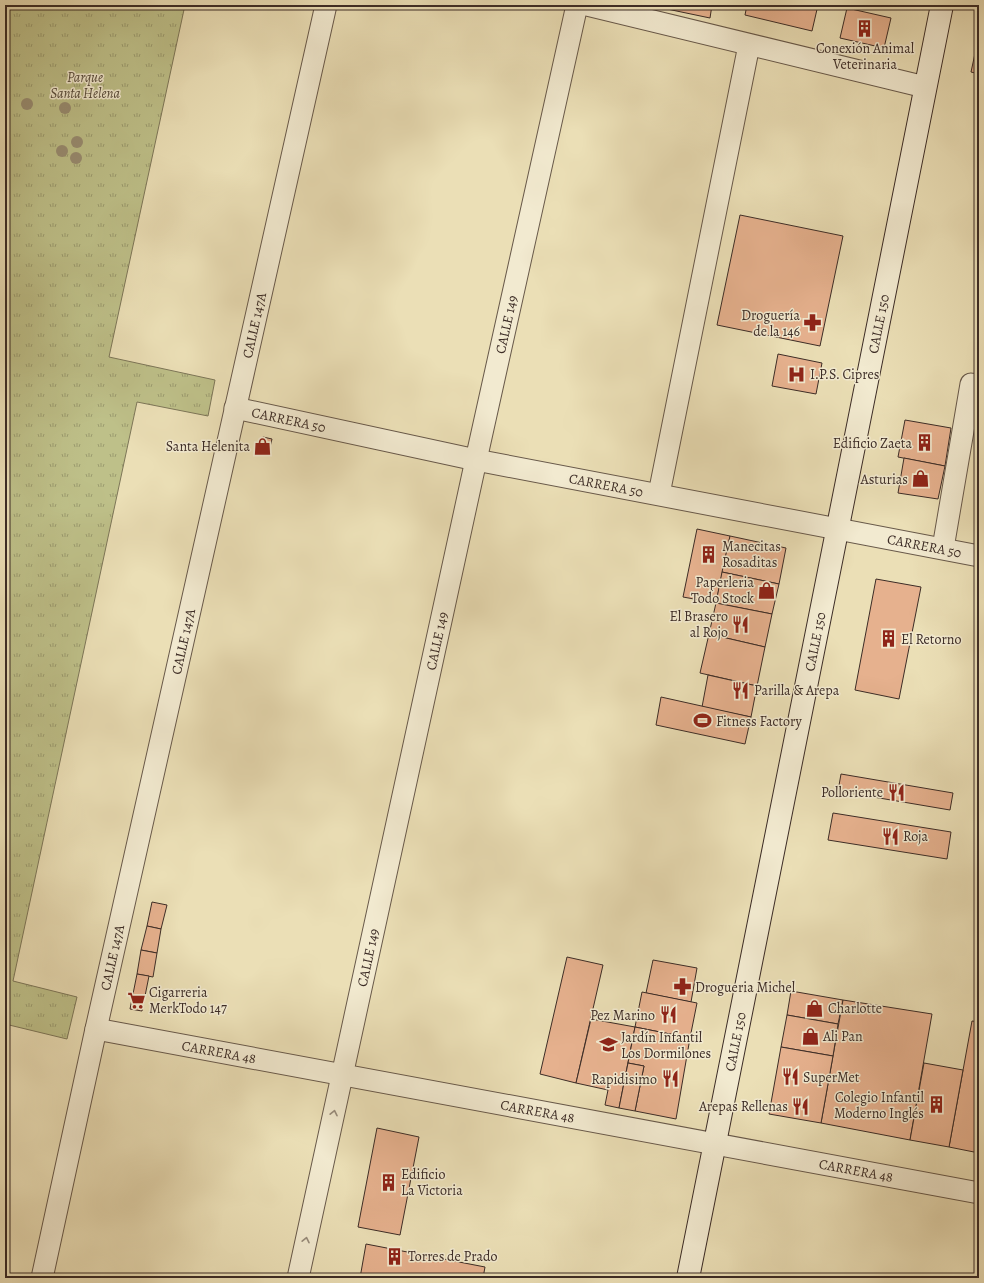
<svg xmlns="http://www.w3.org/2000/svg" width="984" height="1283" font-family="Alegreya,serif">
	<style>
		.park { fill: url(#park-tufts); stroke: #7d7658 }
		.building { fill: #e6b18e; stroke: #3c2c26 }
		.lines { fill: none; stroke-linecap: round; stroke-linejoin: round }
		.street-casing { stroke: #68594a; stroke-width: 23 }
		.secondary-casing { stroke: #3c2c26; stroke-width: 24 }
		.street { stroke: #f2ead0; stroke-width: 21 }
		.secondary { stroke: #f2ead0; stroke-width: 22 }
		.tree { fill: #998d72 }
		.oneway { stroke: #978b7b }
		.labels { text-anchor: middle; stroke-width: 3; stroke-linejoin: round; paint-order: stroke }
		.poi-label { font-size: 14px; fill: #3c2c26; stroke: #f2ead0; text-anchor: start }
		.park-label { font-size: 14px; font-style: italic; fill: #564a3a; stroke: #f2ead0 }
		.street-label { font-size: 14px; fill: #3c2c26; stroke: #f2ead0 }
	</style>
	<defs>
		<pattern id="park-tufts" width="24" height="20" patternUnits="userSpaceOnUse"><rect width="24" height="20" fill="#bec089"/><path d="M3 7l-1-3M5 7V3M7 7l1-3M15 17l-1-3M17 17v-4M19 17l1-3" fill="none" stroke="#9c9c70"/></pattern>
	</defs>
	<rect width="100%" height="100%" fill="#ebdfb6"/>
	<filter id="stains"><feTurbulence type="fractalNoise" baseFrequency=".005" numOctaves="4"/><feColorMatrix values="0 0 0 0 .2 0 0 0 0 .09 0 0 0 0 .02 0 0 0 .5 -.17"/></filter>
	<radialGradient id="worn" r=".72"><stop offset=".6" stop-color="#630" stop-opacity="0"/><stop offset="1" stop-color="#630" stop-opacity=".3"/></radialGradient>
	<!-- park -->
	<polygon class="park" points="5,5 185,5 109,357 215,380 208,416 137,402 13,981 77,997 67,1039 5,1024"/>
	<!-- building -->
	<g class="building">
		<polygon points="648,5 712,5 710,18"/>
		<polygon points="747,5 818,5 812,31 745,15"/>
		<polygon points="847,8 891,18 884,48 840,38"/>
		<polygon points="979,35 979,74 971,72"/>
		<polygon points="740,215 843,236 820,346 717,325"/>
		<polygon points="778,354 822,363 816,394 772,386"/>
		<polygon points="905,420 951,428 945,466 898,457"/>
		<polygon points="263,437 272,439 268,455 255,452 258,441"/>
		<polygon points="904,458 945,466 938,499 898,493"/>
		<polygon points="697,529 730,536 716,603 683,597"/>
		<polygon points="730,536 786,548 779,584 722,572"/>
		<polygon points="722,572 779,584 772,614 716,603"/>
		<polygon points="876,579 921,587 899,699 855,690"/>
		<polygon points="716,603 772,614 765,647 709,634"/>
		<polygon points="709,634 765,647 757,686 700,673"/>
		<polygon points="708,675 757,686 751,717 702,707"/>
		<polygon points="661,697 751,717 745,744 656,725"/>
		<polygon points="841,774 953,793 950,810 838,791"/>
		<polygon points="833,813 951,832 947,859 828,840"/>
		<polygon points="152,902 167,905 161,929 147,926"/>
		<polygon points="147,926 161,929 157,953 141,950"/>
		<polygon points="141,950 157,953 153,977 137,974"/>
		<polygon points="567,957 603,965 576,1083 540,1074"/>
		<polygon points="653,960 697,968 691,1002 646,993"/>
		<polygon points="137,974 149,976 142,1011 130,1009"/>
		<polygon points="791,991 843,1000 838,1024 787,1015"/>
		<polygon points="642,992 697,1003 690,1038 635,1027"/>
		<polygon points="843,1000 932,1014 910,1140 821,1123"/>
		<polygon points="787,1015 838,1024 833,1056 781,1047"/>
		<polygon points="591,1019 635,1027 619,1108 605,1105 608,1090 576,1083"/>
		<polygon points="972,1021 979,1022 979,1153 949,1147"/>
		<polygon points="635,1027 690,1038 676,1119 635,1111 644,1066 628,1063"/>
		<polygon points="781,1047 833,1056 821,1123 769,1114"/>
		<polygon points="628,1063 644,1066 635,1111 619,1108"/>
		<polygon points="924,1063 963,1070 949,1147 910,1140"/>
		<polygon points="377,1128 419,1137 400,1235 358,1227"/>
		<polygon points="366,1244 485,1267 483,1278 360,1278"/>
	</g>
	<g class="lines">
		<defs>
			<g id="street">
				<polyline points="587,5 925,87"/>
				<path id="s1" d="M 235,408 L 476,460 L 979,556"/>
				<polyline points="659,494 749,45"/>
				<polyline points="943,548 971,384 979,386"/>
				<path id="s2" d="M 96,1029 L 979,1193"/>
				<path id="s3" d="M 42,1278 L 96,1029 L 326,5"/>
				<path id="s4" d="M 298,1278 L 476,460 L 577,5"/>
			</g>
			<g id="secondary">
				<path id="s5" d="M 688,1278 L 942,5"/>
			</g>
		</defs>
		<!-- street casing -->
		<use href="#street" class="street-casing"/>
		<!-- secondary casing -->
		<use href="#secondary" class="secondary-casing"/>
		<!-- street -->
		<use href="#street" class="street"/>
		<!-- secondary -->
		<use href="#secondary" class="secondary"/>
	</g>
	<!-- trees -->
	<g class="tree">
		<circle cx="27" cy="104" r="6"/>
		<circle cx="65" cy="108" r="6"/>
		<circle cx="77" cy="142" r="6"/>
		<circle cx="62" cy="151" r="6"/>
		<circle cx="76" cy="158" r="6"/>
	</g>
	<!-- one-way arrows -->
	<defs><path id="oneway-chevron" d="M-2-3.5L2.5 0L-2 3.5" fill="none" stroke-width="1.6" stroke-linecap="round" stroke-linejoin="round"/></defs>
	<g class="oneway">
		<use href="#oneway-chevron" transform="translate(334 1113) rotate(-78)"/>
		<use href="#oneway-chevron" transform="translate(306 1240) rotate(-78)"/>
	</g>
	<!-- icons -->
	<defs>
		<symbol id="building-bare" viewBox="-9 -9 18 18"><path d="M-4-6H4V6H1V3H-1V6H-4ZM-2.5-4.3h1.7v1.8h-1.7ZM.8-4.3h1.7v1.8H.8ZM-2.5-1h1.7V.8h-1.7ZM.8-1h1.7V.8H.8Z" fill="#8f2418" stroke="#f2ead0" stroke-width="2.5" paint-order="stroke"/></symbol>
		<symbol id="pharmacy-bare" viewBox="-9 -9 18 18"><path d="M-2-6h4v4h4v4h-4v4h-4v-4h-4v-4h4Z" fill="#8f2418" stroke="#f2ead0" stroke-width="2.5" paint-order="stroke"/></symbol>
		<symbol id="hospital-bare" viewBox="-9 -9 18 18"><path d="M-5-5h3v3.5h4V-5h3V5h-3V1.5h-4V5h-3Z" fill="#8f2418" stroke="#f2ead0" stroke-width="2.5" paint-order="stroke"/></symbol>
		<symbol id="shop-bare" viewBox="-9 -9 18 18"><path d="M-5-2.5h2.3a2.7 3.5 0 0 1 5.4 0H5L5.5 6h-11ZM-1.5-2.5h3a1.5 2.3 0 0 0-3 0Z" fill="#8f2418" stroke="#f2ead0" stroke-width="2.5" paint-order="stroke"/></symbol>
		<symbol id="restaurant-bare" viewBox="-9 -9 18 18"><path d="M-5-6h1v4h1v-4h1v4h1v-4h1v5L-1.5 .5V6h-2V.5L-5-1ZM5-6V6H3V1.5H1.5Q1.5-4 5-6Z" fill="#8f2418" stroke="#f2ead0" stroke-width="2.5" paint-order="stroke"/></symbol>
		<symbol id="stadium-bare" viewBox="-9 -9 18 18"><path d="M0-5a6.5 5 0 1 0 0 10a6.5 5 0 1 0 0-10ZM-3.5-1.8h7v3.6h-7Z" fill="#8f2418" stroke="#f2ead0" stroke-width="2.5" paint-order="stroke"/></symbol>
		<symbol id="supermarket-bare" viewBox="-9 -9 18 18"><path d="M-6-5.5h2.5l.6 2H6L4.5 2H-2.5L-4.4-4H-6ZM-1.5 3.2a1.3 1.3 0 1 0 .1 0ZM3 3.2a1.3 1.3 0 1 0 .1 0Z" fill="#8f2418" stroke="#f2ead0" stroke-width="2.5" paint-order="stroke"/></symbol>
		<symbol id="school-bare" viewBox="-9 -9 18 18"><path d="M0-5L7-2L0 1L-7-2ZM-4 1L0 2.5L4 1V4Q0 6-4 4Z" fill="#8f2418" stroke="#f2ead0" stroke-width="2.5" paint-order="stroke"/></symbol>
	</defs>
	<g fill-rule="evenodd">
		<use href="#building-bare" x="852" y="16" width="25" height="25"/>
		<use href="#pharmacy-bare" x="800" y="310" width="25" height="25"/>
		<use href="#hospital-bare" x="784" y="362" width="25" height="25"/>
		<use href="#building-bare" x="912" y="430" width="25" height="25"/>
		<use href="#shop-bare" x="250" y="434" width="25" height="25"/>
		<use href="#shop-bare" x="908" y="466" width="25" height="25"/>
		<use href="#building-bare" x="696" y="542" width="25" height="25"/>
		<use href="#shop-bare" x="754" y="578" width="25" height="25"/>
		<use href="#restaurant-bare" x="728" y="612" width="25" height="25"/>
		<use href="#building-bare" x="876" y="626" width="25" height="25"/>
		<use href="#restaurant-bare" x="728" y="678" width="25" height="25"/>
		<use href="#stadium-bare" x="690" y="708" width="25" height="25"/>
		<use href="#restaurant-bare" x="884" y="780" width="25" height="25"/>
		<use href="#restaurant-bare" x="878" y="824" width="25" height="25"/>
		<use href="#pharmacy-bare" x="670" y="974" width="25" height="25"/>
		<use href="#supermarket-bare" x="124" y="988" width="25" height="25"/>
		<use href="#shop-bare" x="802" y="996" width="25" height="25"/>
		<use href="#restaurant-bare" x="656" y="1002" width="25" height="25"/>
		<use href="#shop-bare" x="798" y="1024" width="25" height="25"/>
		<use href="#school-bare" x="596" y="1032" width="25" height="25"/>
		<use href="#restaurant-bare" x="778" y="1064" width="25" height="25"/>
		<use href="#restaurant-bare" x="658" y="1066" width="25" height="25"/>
		<use href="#building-bare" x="924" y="1092" width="25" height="25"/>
		<use href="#restaurant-bare" x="788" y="1094" width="25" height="25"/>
		<use href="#building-bare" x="376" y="1170" width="25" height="25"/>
		<use href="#building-bare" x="382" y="1244" width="25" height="25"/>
	</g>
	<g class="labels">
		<!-- poi labels -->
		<g class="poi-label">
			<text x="865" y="53" text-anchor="middle">Conexión Animal<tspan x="865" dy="16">Veterinaria</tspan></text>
			<text x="800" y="320" text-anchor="end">Droguería<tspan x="800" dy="16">de la 146</tspan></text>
			<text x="810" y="379">I.P.S. Cipres</text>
			<text x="912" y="448" text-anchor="end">Edificio Zaeta</text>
			<text x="250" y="451" text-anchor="end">Santa Helenita</text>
			<text x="908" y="484" text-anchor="end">Asturias</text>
			<text x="722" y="551">Manecitas<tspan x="722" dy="16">Rosaditas</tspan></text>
			<text x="754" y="587" text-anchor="end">Paperleria<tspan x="754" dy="16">Todo Stock</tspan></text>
			<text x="728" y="621" text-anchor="end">El Brasero<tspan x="728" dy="16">al Rojo</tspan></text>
			<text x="901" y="644">El Retorno</text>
			<text x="754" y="695">Parilla &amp; Arepa</text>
			<text x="716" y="726">Fitness Factory</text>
			<text x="883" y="797" text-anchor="end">Polloriente</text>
			<text x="903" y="841">Roja</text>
			<text x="695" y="992">Drogueria Michel</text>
			<text x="149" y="997">Cigarreria<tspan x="149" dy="16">MerkTodo 147</tspan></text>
			<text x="828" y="1013">Charlotte</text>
			<text x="655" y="1020" text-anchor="end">Pez Marino</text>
			<text x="823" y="1041">Ali Pan</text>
			<text x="621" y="1042">Jardín Infantil<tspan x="621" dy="16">Los Dormilones</tspan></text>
			<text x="803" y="1082">SuperMet</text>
			<text x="657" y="1084" text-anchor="end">Rapidisimo</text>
			<text x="924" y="1102" text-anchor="end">Colegio Infantil<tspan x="924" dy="16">Moderno Inglés</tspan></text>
			<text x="788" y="1111" text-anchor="end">Arepas Rellenas</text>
			<text x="401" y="1179">Edificio<tspan x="401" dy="16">La Victoria</tspan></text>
			<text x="408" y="1261">Torres de Prado</text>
		</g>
		<!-- park labels -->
		<g class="park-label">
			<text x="85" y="82">Parque<tspan x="85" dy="16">Santa Helena</tspan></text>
		</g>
		<!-- street labels -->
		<g class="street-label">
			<text dy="5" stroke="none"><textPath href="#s5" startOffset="973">CALLE 150</textPath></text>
			<text dy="5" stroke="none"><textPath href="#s3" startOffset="976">CALLE 147A</textPath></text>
			<text dy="5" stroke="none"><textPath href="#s4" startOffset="976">CALLE 149</textPath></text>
			<text dy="5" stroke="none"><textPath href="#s1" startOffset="55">CARRERA 50</textPath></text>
			<text dy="5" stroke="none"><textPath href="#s1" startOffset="379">CARRERA 50</textPath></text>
			<text dy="5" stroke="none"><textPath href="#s1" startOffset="703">CARRERA 50</textPath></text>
			<text dy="5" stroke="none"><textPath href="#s3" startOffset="652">CALLE 147A</textPath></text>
			<text dy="5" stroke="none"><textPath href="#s4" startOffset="652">CALLE 149</textPath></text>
			<text dy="5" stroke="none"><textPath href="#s5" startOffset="649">CALLE 150</textPath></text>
			<text dy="5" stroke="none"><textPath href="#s3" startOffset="328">CALLE 147A</textPath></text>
			<text dy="5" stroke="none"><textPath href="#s4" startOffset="328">CALLE 149</textPath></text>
			<text dy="5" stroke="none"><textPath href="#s5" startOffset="241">CALLE 150</textPath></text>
			<text dy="5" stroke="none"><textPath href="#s2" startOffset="125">CARRERA 48</textPath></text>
			<text dy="5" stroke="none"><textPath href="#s2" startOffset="449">CARRERA 48</textPath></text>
			<text dy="5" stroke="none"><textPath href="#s2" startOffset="773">CARRERA 48</textPath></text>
		</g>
	</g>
	<!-- margin -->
	<rect width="984" height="1283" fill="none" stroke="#ebdfb6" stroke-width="20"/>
	<rect x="6" y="6" width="972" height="1271" fill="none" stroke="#3c2c26" stroke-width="2"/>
	<rect x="10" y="10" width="964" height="1263" fill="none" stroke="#3c2c26"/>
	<rect width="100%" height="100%" filter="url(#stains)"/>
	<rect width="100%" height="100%" fill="url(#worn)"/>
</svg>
